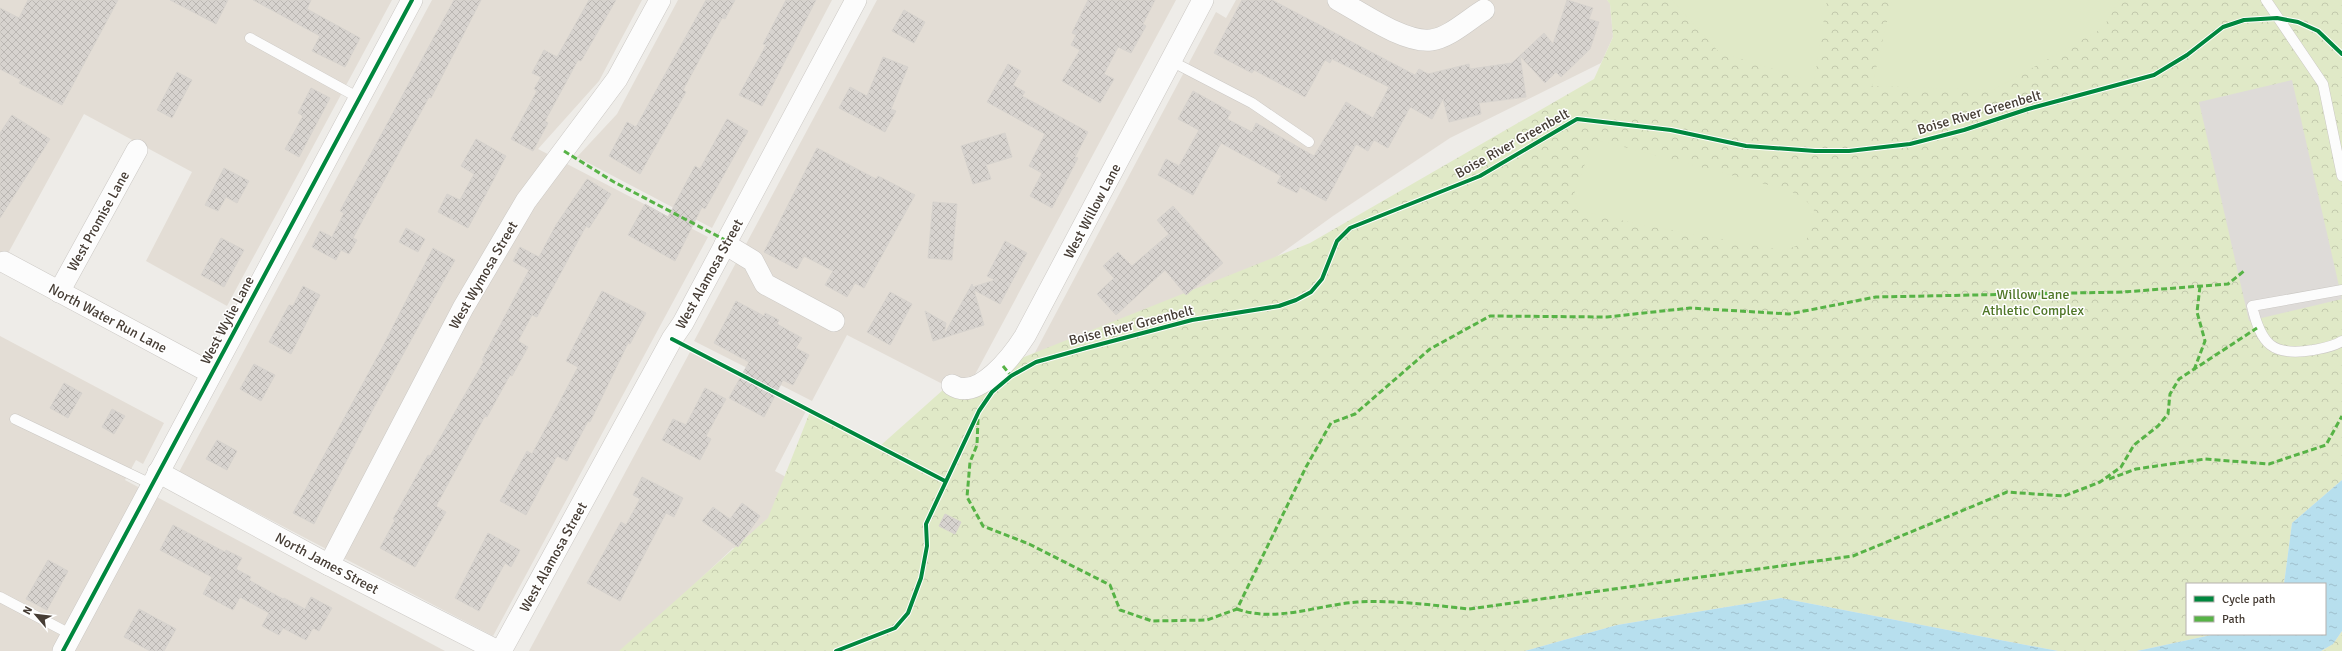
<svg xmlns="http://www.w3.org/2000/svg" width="2342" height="651" font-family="Signika,sans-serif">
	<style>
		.residential { fill: #e3ddd5 }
		.forest { fill: url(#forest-crowns) }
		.pitch { fill: #e0e9c7 }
		.parking { fill: #dedbd8 }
		.water { fill: url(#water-ripples) }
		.building { fill: url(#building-cross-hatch); stroke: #d7d3ce }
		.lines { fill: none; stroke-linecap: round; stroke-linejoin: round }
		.lane-casing { stroke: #cbc8c4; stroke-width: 11 }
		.street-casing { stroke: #cbc8c4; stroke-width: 22 }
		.lane { stroke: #fcfcfc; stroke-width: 10 }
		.street { stroke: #fcfcfc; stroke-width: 21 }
		.quiet { stroke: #57b346; stroke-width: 3; stroke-dasharray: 6 3; stroke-linecap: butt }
		.cycleway-casing { stroke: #fff; stroke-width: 6 }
		.cycleway { stroke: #00873e; stroke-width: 4 }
		.labels { text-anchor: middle; stroke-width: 3; stroke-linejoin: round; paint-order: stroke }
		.street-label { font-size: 14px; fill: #453c34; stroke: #fff }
		.park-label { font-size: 14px; fill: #4f7627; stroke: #fff }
	</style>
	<defs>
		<pattern id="forest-crowns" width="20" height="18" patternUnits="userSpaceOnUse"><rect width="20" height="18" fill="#e0e9c7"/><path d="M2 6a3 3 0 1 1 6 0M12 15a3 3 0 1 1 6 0" fill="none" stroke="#c2c9ac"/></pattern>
		<pattern id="water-ripples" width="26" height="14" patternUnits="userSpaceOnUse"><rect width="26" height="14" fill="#b7dfee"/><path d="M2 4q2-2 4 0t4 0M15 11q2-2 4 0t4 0" fill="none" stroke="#9fc0cd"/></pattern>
		<pattern id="building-cross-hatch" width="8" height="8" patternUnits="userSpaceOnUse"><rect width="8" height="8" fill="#d7d3cf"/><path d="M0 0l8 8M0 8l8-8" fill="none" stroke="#bab6b2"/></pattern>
	</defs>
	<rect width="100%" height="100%" fill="#eeece8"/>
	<!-- residential -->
	<g class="residential">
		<polygon points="0,0 392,0 227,306 146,261 192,172 84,114 0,268"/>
		<polygon points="432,0 642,0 599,81 538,149 708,237 493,636 179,472"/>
		<polygon points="678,0 832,0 712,228 577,157 617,114"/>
		<polygon points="877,0 1176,0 964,395 847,335 812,401 694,341"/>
		<polygon points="1236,0 1607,0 1610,3 1613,37 1601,63 1450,138 1333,216 1254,273 1022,377 1216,12 1226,18"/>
		<polygon points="0,336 164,423 143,464 136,460 125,480 445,651 0,651"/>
		<polygon points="690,352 806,411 775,471 793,481 751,557 733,548 624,651 529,651"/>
	</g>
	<!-- forest -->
	<g class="forest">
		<polygon points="1607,0 2342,0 2342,480 2292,523 2284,584 2187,584 2187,634 2216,634 2137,651 2058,651 1781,598 1617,625 1525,651 619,651 768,518 810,412 880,446 944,389 1310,243 1594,79 1613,37 1610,4"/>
		<polygon points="2342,631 2342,651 2321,651 2333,644"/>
	</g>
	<!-- pitch -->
	<g class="pitch">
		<polygon points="1672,0 1827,0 1814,82 1719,52"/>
		<polygon points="1892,0 2119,0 2103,28 1993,90 1872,86"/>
		<path d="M 1601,141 L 1788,190 L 1804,198 L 1814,210 C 1808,238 1813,243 1782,250 L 1637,224 L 1579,210 L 1573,197 L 1591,147 Z"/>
	</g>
	<!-- parking -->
	<polygon class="parking" points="2292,80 2342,299 2249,321 2199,102"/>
	<!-- water -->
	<g class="water">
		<polygon points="2342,480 2342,631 2333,644 2321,651 2137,651 2216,634 2325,634 2325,584 2284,584 2292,523"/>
		<polygon points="1781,598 2058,651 1525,651 1617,625"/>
	</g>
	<!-- building -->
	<g class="building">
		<polygon points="28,0 118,0 62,105 19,83 21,80 0,69 0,8 19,18"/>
		<polygon points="170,0 228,0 216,24"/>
		<polygon points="253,0 311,0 307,9 360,38 345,67 312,51 320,36"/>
		<polygon points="454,0 481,0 431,98 429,97 353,238 357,240 349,254 341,250 336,260 312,247 320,231 332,237 344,213 340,211"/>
		<polygon points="589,0 616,0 581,61 578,60 545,121 548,123 533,151 511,139 537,91 534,89 541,77 532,73 544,50 557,57"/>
		<polygon points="706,0 735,0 725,19 722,18 683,90 686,92 640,174 609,156 627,122 636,127"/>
		<polygon points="786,0 816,0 762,106 739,95 766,45 763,44"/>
		<polygon points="1088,0 1155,0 1143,24 1146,26 1131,53 1118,47 1104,74 1114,79 1100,103 1062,81 1080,50 1071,45 1076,35 1072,33"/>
		<polygon points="1242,0 1272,0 1415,75 1419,69 1428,74 1469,64 1470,69 1512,63 1544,33 1553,44 1567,0 1593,8 1589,19 1599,22 1590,49 1561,77 1556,72 1545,83 1520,56 1526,97 1479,103 1481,114 1449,122 1443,99 1432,119 1410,107 1388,148 1374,140 1368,151 1356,144 1326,201 1300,187 1297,193 1277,183 1281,176 1221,143 1193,195 1158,175 1166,159 1179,166 1199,130 1178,119 1193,91 1231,112 1227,119 1252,132 1256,123 1314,156 1346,102 1373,118 1389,87 1332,59 1330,63 1325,60 1305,97 1254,70 1252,73 1214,53"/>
		<polygon points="904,10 925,22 914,43 892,31"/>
		<polygon points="883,57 908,67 891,109 896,111 885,132 839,108 850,87 867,96"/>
		<polygon points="1008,64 1021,71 1013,85 1025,92 1022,96 1088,132 1075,157 1078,158 1052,208 1030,196 1042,173 1029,166 1045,134 987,102"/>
		<polygon points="177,72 192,80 172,118 157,110"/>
		<polygon points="311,88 330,98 299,157 285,149 303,116 298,113"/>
		<polygon points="12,115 50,139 0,218 0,133"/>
		<polygon points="727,119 748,131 705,209 702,207 675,261 628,235 645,204 668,217 695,166 700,169"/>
		<polygon points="1005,133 1012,157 986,165 991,179 973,184 961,146"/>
		<polygon points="476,139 506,156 468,228 438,212 447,194 460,200 474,174 461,166"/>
		<polygon points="817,148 876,179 878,176 915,195 864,288 855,283 847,297 825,285 833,271 804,256 797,269 764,252"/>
		<polygon points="224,168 249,181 237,203 226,197 218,211 205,205"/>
		<polygon points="587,179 611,194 589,228 586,226 537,317 532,315 518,341 528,347 512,376 510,375 487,417 485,416 436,506 446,512 415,567 380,548 395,520 393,519 428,455 430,456 484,361 482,360 529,270 513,261 520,247 539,257 556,225"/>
		<polygon points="933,202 957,204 952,260 928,258"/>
		<polygon points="1173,206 1223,263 1186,295 1165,270 1116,315 1097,294 1114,278 1103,266 1118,252 1132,266 1169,234 1157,220"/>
		<polygon points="406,228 425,239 418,252 399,242"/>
		<polygon points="221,238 244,250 224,287 201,275"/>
		<polygon points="1005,241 1027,253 1000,304 974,290 984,325 933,341 925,311 946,323 944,335 972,284 973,287 995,280 987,276"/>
		<polygon points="433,248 455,260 373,409 314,524 293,513 382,348"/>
		<polygon points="303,286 320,295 291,354 269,342 289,305 293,306"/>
		<polygon points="602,291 646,313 630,344 628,343 590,422 588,421 567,461 557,456 526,515 500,501 527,451 532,454 578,367 566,361"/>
		<polygon points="890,292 912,304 890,345 867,332"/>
		<polygon points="736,301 764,316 765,313 779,320 777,324 802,338 796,348 809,355 793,385 783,380 764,417 729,398 749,362 714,343"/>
		<polygon points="254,364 275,375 261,401 240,389"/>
		<polygon points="64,383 82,393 68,418 50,408"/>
		<polygon points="705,388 726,399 706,436 711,439 700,460 662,440 673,419 686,425"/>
		<polygon points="112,409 125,416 114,434 102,427"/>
		<polygon points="217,440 237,451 227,470 206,459"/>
		<polygon points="642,477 683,498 674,517 666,513 620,601 587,583 621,522 626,525 640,499 633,495"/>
		<polygon points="742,503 760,516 738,547 702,521 713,507 730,519"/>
		<polygon points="945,514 961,522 955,534 939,526"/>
		<polygon points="173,525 225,552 226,550 242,558 236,569 251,577 249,580 283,599 284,598 305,609 311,597 332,608 319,631 313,628 306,640 283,628 279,635 262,626 269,613 240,597 233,610 203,594 212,577 160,550"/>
		<polygon points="488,533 520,550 511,567 505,563 479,611 455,598"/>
		<polygon points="48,560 68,571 47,610 26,599"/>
		<polygon points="139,609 176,629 164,651 150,651 124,637"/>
	</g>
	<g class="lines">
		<defs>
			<g id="lane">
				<polyline points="2266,0 2323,84 2342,176"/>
				<polyline points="250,38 359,98"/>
				<polyline points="1171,61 1252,103 1309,142"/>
				<path d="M 2342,290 L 2252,306 C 2261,344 2272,357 2313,350 C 2323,348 2333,347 2342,341"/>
				<polyline points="15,419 151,484"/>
				<polyline points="0,597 72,635"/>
			</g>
			<g id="street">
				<path d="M 1338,0 C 1362,13 1404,43 1431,40 C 1449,38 1469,19 1484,10"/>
				<polyline points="725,244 753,261 765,284 834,321"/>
				<polyline points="4,262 211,373"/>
				<polyline points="59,292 137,150"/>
				<path d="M 952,385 C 978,402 1013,355 1025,336 L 1203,0"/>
				<polyline points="158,472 329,565 498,651"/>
				<polyline points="329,565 463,308 526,201 617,79 660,0"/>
				<polyline points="63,651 412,0"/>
				<polyline points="501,651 672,339 683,323 856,0"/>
			</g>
		</defs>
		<!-- lane casing -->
		<use href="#lane" class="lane-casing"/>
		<!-- street casing -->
		<use href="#street" class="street-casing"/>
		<!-- lane -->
		<use href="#lane" class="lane"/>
		<!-- street -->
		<use href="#street" class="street"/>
		<!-- quiet -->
		<g class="quiet">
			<polyline points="564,151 614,182 727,241"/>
			<polyline points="1003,366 1011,376"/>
			<polyline points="2194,370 2205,341 2197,312 2200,286"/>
			<polyline points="978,419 977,445 970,462 967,497 983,526 1029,544 1110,585 1120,610 1152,621 1207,620 1237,609 1306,467 1331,423 1355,414 1430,349 1490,316 1607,317 1690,308 1789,314 1876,297 2123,292 2228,284 2244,271"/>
			<polyline points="2109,479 2136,469 2205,459 2269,464 2326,445 2342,416"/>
			<path d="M 1237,609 C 1275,623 1318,605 1357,602 C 1395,600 1431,605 1469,609 L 1853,556 L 2007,492 L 2064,496 L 2100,482 L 2121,467 L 2134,445 L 2158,426 L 2168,414 L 2170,394 L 2179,379 L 2257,328"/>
		</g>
		<defs>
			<g id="cycleway">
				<polyline points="672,339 945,481"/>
				<polyline points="63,651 412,0"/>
				<polyline points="836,651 895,628 908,613 921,578 927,546 926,524 979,411 992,392 1011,376 1036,362 1086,348 1192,320 1279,306 1296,300 1311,292 1322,279 1337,241 1350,228 1480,176 1577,119 1671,130 1746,146 1815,151 1849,151 1910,144 1964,130 2028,109 2154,75 2187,55 2223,27 2244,20 2277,18 2298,22 2318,31 2342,54"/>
			</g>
		</defs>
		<!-- cycleway casing -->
		<use href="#cycleway" class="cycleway-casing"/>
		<!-- cycleway -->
		<use href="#cycleway" class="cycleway"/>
	</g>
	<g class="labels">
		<!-- street labels -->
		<g class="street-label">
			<text transform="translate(1979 112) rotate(-16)" y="5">Boise River Greenbelt</text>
			<text transform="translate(1512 143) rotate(-29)" y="5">Boise River Greenbelt</text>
			<text transform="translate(1092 211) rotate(-62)" y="5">West Willow Lane</text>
			<text transform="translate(98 221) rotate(-61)" y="5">West Promise Lane</text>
			<text transform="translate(709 274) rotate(-61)" y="5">West Alamosa Street</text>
			<text transform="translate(483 275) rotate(-60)" y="5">West Wymosa Street</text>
			<text transform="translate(108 318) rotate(28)" y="5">North Water Run Lane</text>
			<text transform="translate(227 320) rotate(-62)" y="5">West Wylie Lane</text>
			<text transform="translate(1131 325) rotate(-14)" y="5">Boise River Greenbelt</text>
			<text transform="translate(553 557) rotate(-61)" y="5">West Alamosa Street</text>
			<text transform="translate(327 563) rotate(28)" y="5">North James Street</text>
		</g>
		<!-- park labels -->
		<g class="park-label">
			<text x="2033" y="299">Willow Lane<tspan x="2033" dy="16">Athletic Complex</tspan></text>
		</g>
	</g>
	<!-- legend -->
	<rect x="2186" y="583" width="140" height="52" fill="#ffffff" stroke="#b5b1ae"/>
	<rect x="2194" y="596" width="20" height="6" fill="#00873e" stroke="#b5b1ae"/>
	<text x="2222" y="603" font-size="12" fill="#453c34">Cycle path</text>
	<rect x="2194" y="616" width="20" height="6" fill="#57b346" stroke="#b5b1ae"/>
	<text x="2222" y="623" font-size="12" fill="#453c34">Path</text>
	<!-- north arrow -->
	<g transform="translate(36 615) rotate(298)" stroke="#ffffff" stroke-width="3" paint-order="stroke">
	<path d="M0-3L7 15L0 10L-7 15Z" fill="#453c34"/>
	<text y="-6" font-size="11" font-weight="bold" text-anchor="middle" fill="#453c34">N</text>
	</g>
</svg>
